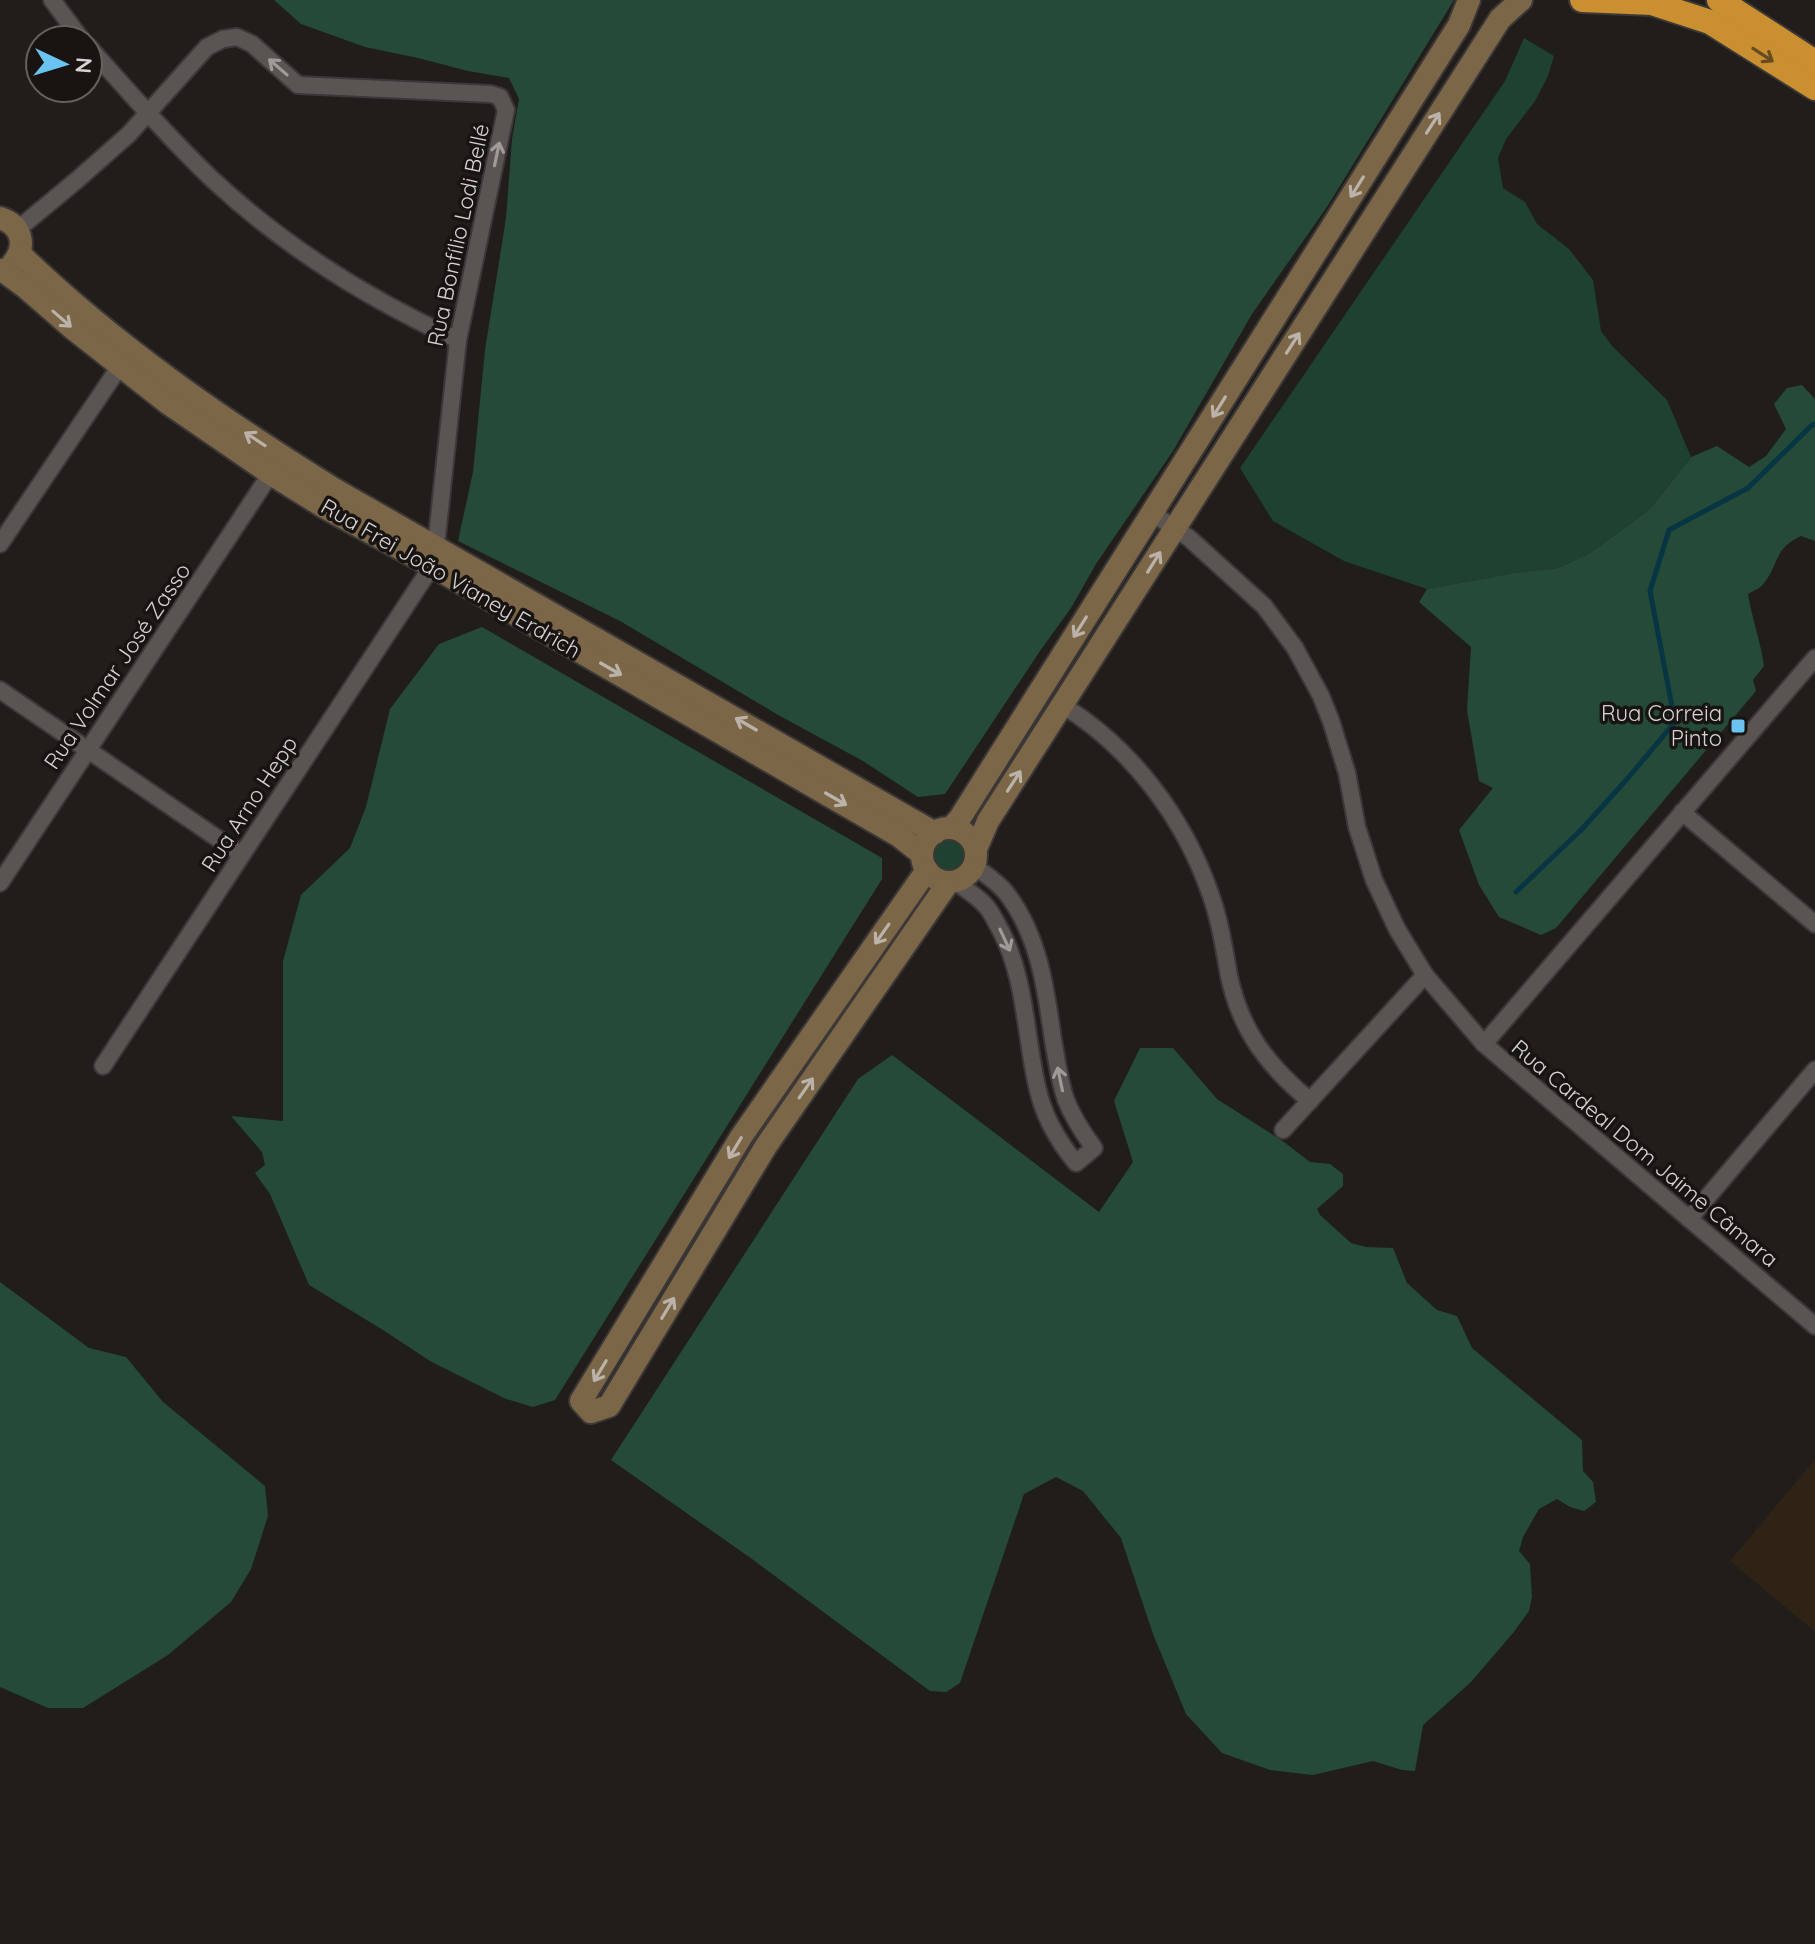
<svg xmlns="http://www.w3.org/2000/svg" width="1815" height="1944" font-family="Quicksand,sans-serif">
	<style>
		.education { fill: #2e2314 }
		.green { fill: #1f4130 }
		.forest { fill: #254a38 }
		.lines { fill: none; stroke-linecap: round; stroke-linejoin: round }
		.stream { stroke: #073544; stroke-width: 5 }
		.street-casing { stroke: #3b3837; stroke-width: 20 }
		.secondary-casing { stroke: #3b3837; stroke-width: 26 }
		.highway-casing { stroke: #3b3837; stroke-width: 28 }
		.street { stroke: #5a5553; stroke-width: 16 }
		.secondary { stroke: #7b6648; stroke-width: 22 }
		.highway { stroke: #c98f30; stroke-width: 24 }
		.oneway { stroke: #674b20 }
		.oneway2 { stroke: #9f9b99 }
		.oneway3 { stroke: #bbb3a9 }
		.poi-dot { fill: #6ac3f1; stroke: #171412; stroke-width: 3 }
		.labels { text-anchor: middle; stroke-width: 7; stroke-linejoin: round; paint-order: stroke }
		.street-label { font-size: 22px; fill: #d7d4d3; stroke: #171412 }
		.poi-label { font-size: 22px; fill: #d7d4d3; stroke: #171412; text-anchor: end }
	</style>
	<rect width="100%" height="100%" fill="#211d1b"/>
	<!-- education -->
	<polygon class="education" points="1815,1459 1815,1632 1730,1561"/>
	<!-- green -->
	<g class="green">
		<polygon points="1524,38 1554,56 1548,76 1535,101 1506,139 1498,158 1503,188 1525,202 1537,224 1569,249 1593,280 1601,331 1613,347 1667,400 1691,457 1650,509 1590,553 1558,568 1514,573 1427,589 1344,561 1273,521 1240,468 1505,81"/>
		<circle cx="949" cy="855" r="15"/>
	</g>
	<!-- forest -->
	<g class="forest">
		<polygon points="274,0 1454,0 1327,207 1252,314 1173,451 1096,564 1071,608 1040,651 945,794 918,797 863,761 780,716 620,621 458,541 473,472 485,350 506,218 512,139 519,99 509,78 468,71 418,58 365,47 301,24"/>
		<path d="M 1802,385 L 1815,399 L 1815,541 L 1801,536 C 1773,549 1780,563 1764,583 C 1761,588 1753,591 1748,594 C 1752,619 1761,642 1764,666 L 1753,680 L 1756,691 L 1556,928 L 1541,935 L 1499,917 L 1479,885 L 1459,830 L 1493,788 L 1479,781 L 1467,710 L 1471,647 L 1419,602 L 1427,589 L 1514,573 L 1558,568 L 1590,553 L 1650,509 L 1691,457 L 1717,446 L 1749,467 L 1766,456 L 1786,429 L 1774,404 L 1787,388 Z"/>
		<polygon points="482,627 882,858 882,879 555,1400 533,1407 506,1399 430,1361 383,1330 309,1285 270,1194 255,1173 265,1165 262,1152 231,1116 283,1121 283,961 301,895 350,848 366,807 390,709 439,644"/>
		<polygon points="1140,1048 1173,1048 1217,1099 1284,1142 1310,1162 1330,1164 1343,1174 1343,1186 1317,1209 1320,1215 1351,1243 1366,1247 1393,1248 1407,1283 1437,1310 1457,1316 1472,1348 1582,1440 1583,1471 1593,1482 1596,1502 1584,1511 1570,1507 1557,1499 1539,1509 1523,1537 1519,1551 1530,1564 1532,1597 1529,1611 1513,1633 1471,1682 1423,1725 1415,1771 1402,1770 1373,1761 1313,1775 1270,1770 1222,1753 1186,1714 1153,1634 1121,1538 1083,1491 1056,1477 1024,1494 960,1683 946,1692 930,1691 752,1559 611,1460 858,1079 892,1055 1099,1212 1133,1162 1114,1101"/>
		<polygon points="0,1282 89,1348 126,1357 163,1402 265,1486 268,1516 251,1569 231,1602 168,1655 83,1708 48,1708 0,1687"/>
	</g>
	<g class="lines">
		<!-- stream -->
		<polyline class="stream" points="1516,892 1582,829 1628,778 1675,722 1650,591 1669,530 1748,488 1812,425 1815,424"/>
		<defs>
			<g id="street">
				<polyline points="52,0 82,40"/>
				<path d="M 88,46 C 129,92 169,138 213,180 C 284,246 370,300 458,340"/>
				<polyline points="18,229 77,180 129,134 207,47 223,39 237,37 252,44 298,85 491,94 500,97 506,110 458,340 436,546 432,566 103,1066"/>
				<polyline points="1152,513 1189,538 1264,606 1295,648 1321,696 1331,721 1347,773 1357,827 1374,880 1397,929 1425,975 1484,1044 1815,1326"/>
				<polyline points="0,544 120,366"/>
				<polyline points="0,690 242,855"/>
				<path d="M 1062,705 C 1131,747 1184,818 1210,893 C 1220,920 1224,948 1229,976 C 1241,1031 1267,1065 1310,1101"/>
				<polyline points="1682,812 1815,924"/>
				<path d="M 956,882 C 965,889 977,896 985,905 C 992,912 996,923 1001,931 C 1026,980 1025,1034 1037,1086 C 1043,1115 1057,1140 1076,1163 L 1094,1148 C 1083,1133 1073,1118 1066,1100 C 1059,1081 1057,1060 1053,1040 C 1046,989 1039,936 1007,894 C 999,883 985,874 974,866"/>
				<polyline points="0,883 275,467"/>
				<polyline points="1484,1044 1815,658"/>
				<polyline points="1283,1130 1425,975"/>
				<polyline points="1689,1219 1815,1070"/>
			</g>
			<g id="secondary">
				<path d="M 0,218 C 22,225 27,246 13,263"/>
				<path d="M 20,254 C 114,345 223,420 334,489 L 935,833"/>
				<polyline points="2,270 25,287 71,327 169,404 271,474 324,507 432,566 899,836 922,854"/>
				<polyline points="951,828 960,818 1459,25 1469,0"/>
				<circle cx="949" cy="855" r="27"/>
				<polyline points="976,849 988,821 1500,19 1521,0"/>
				<polyline points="927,870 741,1137 581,1401 591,1412 609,1406 766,1146 948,883"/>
			</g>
			<g id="highway">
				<polyline points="1582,0 1652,3 1710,22 1815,88"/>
				<polyline points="1719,0 1815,62"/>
			</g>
		</defs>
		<!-- street casing -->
		<use href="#street" class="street-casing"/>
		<!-- secondary casing -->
		<use href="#secondary" class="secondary-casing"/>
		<!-- highway casing -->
		<use href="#highway" class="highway-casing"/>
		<!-- street -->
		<use href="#street" class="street"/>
		<!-- secondary -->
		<use href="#secondary" class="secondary"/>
		<!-- highway -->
		<use href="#highway" class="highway"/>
	</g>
	<!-- one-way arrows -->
	<defs><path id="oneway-shaft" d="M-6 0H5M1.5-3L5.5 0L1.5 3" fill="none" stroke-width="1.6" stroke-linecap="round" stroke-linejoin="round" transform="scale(2)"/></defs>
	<use class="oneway" href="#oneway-shaft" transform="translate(1763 55) rotate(33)"/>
	<g class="oneway2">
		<use href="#oneway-shaft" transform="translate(278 67) rotate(-139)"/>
		<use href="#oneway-shaft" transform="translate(497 154) rotate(-78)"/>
		<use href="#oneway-shaft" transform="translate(1005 940) rotate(65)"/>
		<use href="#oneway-shaft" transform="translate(1060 1079) rotate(-102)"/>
	</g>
	<g class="oneway3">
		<use href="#oneway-shaft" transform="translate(1433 123) rotate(-57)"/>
		<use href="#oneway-shaft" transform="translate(1357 187) rotate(122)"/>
		<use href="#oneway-shaft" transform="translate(62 319) rotate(41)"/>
		<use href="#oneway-shaft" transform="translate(1293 343) rotate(-57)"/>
		<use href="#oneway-shaft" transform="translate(1219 407) rotate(122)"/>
		<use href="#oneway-shaft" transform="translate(255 439) rotate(-147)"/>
		<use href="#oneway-shaft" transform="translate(1154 562) rotate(-58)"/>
		<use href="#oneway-shaft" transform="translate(1080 627) rotate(122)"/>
		<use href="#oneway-shaft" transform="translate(611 669) rotate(30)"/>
		<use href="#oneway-shaft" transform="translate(746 724) rotate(-150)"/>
		<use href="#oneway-shaft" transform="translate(1014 781) rotate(-57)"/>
		<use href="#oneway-shaft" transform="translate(836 799) rotate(30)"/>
		<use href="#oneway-shaft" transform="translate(882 934) rotate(125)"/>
		<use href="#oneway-shaft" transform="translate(806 1088) rotate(-55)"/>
		<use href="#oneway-shaft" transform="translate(735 1148) rotate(121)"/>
		<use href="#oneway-shaft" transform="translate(668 1308) rotate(-59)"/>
		<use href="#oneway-shaft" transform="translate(600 1371) rotate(121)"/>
	</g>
	<!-- markers -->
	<rect class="poi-dot" x="1730" y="718" width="16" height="16" rx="4"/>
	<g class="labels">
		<!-- street labels -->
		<g class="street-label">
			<text transform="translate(458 235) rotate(-78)" y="8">Rua Bonfílio Lodi Bellé</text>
			<text transform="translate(451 578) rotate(30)" y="8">Rua Frei João Vianey Erdrich</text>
			<text transform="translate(117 666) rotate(-56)" y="8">Rua Volmar José Zasso</text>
			<text transform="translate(249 804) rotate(-57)" y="8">Rua Arno Hepp</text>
			<text transform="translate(1645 1153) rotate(40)" y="8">Rua Cardeal Dom Jaime Câmara</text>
		</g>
		<!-- poi labels -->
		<g class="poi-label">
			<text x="1722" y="721">Rua Correia<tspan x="1722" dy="25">Pinto</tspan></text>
		</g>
	</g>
	<!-- north arrow -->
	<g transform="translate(64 64) rotate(94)"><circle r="38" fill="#171412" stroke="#64615f" stroke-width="2"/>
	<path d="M0-6L14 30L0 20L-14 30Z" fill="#6ac3f1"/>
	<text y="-12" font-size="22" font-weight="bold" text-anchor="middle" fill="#d7d4d3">N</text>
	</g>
</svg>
